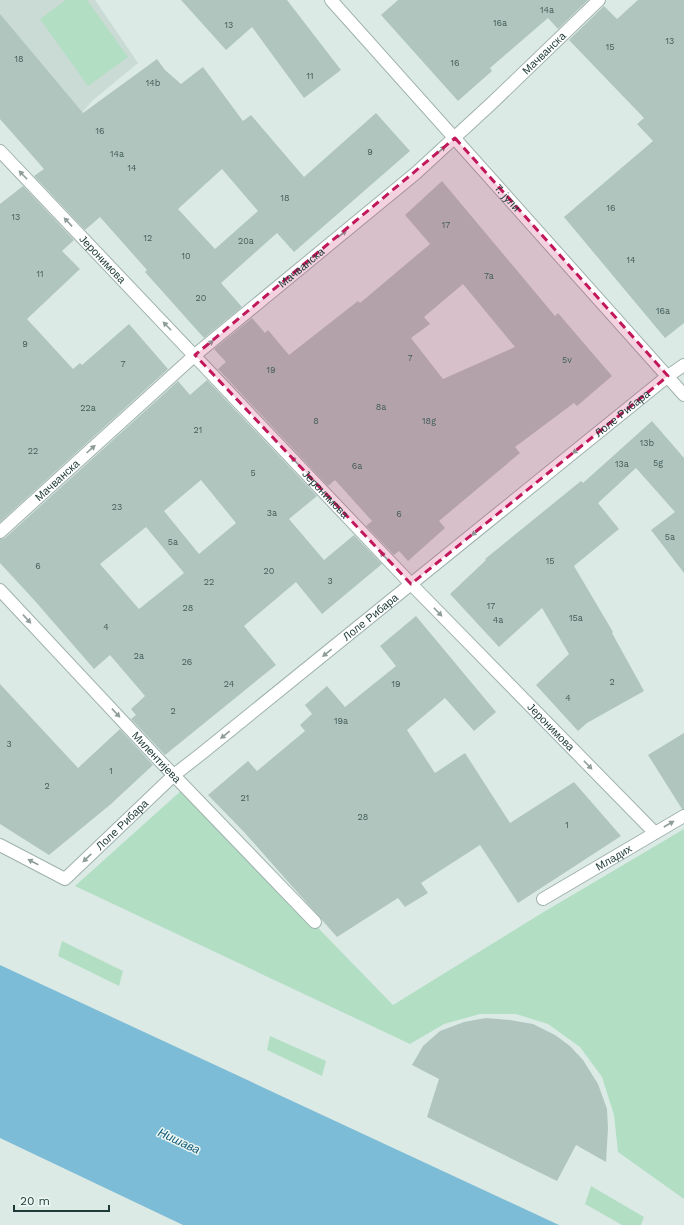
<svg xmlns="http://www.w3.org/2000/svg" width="684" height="1225" font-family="'Work Sans',sans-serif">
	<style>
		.built { fill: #cadad5 }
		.green { fill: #b2dec4 }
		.water { fill: #7dbcd6 }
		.building { fill: #b1c5bf; fill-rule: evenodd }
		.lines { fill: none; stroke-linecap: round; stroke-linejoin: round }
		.minor-casing { stroke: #9fb2ae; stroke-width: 14 }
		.minor { stroke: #fff; stroke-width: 12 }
		.oneway { fill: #8e9c9a }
		.marked { fill: #c2185b; fill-opacity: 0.2; stroke: #c2185b; stroke-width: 3; stroke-dasharray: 8 5; stroke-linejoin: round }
		.labels { text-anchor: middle; stroke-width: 3; stroke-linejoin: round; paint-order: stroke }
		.number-label { font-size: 9px; fill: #425d58 }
		.street-label { font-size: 11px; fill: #1d3a36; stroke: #ecf7f3 }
		.water-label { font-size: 12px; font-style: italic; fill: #135b7a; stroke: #ecf7f3 }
	</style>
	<rect width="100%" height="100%" fill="#dceae6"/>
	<!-- built -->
	<polygon class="built" points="0,0 95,0 138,63 93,100 73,123 18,139 0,119"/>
	<!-- green -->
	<g class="green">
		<polygon points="66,0 87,0 128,57 88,86 40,19"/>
		<polygon points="183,789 393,1005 542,913 684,829 684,1199 618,1152 614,1115 602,1077 580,1047 548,1024 516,1014 480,1014 444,1024 410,1044 75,886"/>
		<polygon points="62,941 123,971 119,986 58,956"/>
		<polygon points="270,1036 326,1061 322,1076 267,1050"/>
		<polygon points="591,1186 644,1217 641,1225 622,1225 585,1204"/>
	</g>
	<!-- water -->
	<polygon class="water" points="0,965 559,1225 183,1225 0,1138"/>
	<!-- building -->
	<g class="building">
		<polygon points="181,0 287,0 341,70 304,98 252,27 226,50"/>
		<polygon points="398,0 588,0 558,29 548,18 490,68 492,71 458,101 381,15"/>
		<polygon points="638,0 684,0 684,323 665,338 564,217 653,141 637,124 644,118 569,40 604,6 617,19"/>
		<path d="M 0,14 L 83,113 L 157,59 L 165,70 L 181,84 L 203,67 L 243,121 L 251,115 L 304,177 L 376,113 L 410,151 L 294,252 L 277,233 L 221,283 L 242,307 L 204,338 L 145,272 L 147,270 L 100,217 L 85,230 L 34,176 L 44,169 L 0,119 ZM 222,169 L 258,211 L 215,249 L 178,209 Z"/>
		<path d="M 442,181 L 555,316 L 558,313 L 612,376 L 577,406 L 574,403 L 515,447 L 520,453 L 439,521 L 445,528 L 408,561 L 399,551 L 394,555 L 366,526 L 372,521 L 335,480 L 328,486 L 218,369 L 226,362 L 214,349 L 252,318 L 265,333 L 268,330 L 289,355 L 358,301 L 360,303 L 430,244 L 405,215 ZM 463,284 L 515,347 L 443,379 L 411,338 L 430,324 L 424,317 Z"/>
		<polygon points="23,186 74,240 62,251 80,269 27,319 73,369 80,363 82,365 129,324 168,369 0,522 0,204"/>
		<path d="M 207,380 L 317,496 L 289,519 L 324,560 L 354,535 L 382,564 L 322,614 L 296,582 L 244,626 L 276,665 L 165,755 L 131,719 L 136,715 L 131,709 L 145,696 L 110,655 L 94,669 L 35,601 L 0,563 L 0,539 L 5,538 L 178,381 L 190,395 ZM 201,480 L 236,523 L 199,554 L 164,511 ZM 146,527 L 184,573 L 139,609 L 100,564 Z"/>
		<polygon points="652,421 684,458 684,573 651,530 675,512 636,468 598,503 619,529 574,566 613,632 612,633 644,691 587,723 578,731 536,685 569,654 542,608 499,647 450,594 486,560 485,559 581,481 583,483"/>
		<polygon points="416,616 496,712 474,731 445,698 407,730 435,773 465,753 510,823 574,782 621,836 518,903 480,845 421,883 428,893 405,907 398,898 337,937 244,832 208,795 248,761 257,771 305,731 300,725 312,714 305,705 327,686 345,707 396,666 380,646"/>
		<polygon points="0,684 78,768 120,729 153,765 111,804 49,855 0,824"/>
		<polygon points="684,733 684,809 682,809 648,755"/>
		<polygon points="486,1018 510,1020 533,1024 555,1035 570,1046 583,1060 598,1084 607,1109 608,1128 606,1162 576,1145 557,1181 427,1117 439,1079 412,1065 423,1046 440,1031 464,1022"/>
	</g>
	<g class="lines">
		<defs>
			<g id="minor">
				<path id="s1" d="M 331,0 L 684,395"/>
				<path id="s2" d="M 0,151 L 411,584 L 655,833"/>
				<path id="s3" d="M 0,532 L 195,355 L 416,173 L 492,103 L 599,0"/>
				<path id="s4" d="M 0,590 L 160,761 L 315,922"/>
				<path id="s5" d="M 0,845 L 65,879 L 174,775 L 201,754 L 668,376 L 684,365"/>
				<path id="s6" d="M 543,899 L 684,816"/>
			</g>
		</defs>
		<!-- minor casing -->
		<use href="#minor" class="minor-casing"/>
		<!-- minor -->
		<use href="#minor" class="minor"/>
	</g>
	<!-- one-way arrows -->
	<defs><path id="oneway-solid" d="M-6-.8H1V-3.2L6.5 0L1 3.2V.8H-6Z"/></defs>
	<g class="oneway">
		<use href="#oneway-solid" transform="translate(441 150) rotate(-41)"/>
		<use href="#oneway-solid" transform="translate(23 175) rotate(-134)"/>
		<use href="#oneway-solid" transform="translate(68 222) rotate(-133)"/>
		<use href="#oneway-solid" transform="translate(342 234) rotate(-39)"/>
		<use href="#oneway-solid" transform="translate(167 326) rotate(-134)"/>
		<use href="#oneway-solid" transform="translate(209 344) rotate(-40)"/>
		<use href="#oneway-solid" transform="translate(91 449) rotate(-42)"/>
		<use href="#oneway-solid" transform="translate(577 450) rotate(141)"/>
		<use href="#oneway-solid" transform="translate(295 461) rotate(-133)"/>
		<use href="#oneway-solid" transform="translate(476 532) rotate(141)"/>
		<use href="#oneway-solid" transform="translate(384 556) rotate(-133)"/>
		<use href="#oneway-solid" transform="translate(438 612) rotate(46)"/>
		<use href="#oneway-solid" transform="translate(27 619) rotate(47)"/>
		<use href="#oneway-solid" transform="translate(327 653) rotate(141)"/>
		<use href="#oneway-solid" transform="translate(116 713) rotate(47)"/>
		<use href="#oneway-solid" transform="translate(225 735) rotate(141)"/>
		<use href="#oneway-solid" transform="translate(588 765) rotate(46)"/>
		<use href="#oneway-solid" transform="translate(669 824) rotate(-30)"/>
		<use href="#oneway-solid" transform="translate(87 858) rotate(136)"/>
		<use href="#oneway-solid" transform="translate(33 862) rotate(-152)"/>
	</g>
	<!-- marked area -->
	<path class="marked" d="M 455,138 L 668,376 L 411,584 L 195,355 Z"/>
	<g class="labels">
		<!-- number labels -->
		<g class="number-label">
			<text x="547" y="13">14a</text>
			<text x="500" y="26">16a</text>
			<text x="229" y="28">13</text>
			<text x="670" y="44">13</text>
			<text x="610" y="50">15</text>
			<text x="19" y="62">18</text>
			<text x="455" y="66">16</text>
			<text x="310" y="79">11</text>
			<text x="153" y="86">14b</text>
			<text x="100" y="134">16</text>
			<text x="370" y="155">9</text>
			<text x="117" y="157">14a</text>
			<text x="132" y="171">14</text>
			<text x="285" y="201">18</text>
			<text x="611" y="211">16</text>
			<text x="16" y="220">13</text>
			<text x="446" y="228">17</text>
			<text x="148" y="241">12</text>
			<text x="246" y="244">20a</text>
			<text x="186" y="259">10</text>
			<text x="631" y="263">14</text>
			<text x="40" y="277">11</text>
			<text x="489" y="279">7a</text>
			<text x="201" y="301">20</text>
			<text x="663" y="314">16a</text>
			<text x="25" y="347">9</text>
			<text x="410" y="361">7</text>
			<text x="567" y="363">5v</text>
			<text x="123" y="367">7</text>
			<text x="271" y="373">19</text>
			<text x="381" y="410">8a</text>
			<text x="88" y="411">22a</text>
			<text x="316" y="424">8</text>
			<text x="429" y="424">18g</text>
			<text x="198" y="433">21</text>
			<text x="647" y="446">13b</text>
			<text x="33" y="454">22</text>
			<text x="658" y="466">5g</text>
			<text x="622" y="467">13a</text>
			<text x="357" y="469">6a</text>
			<text x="253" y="476">5</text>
			<text x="117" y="510">23</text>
			<text x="272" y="516">3a</text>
			<text x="399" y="517">6</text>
			<text x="670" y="540">5a</text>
			<text x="173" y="545">5a</text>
			<text x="550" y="564">15</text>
			<text x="38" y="569">6</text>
			<text x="269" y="574">20</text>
			<text x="330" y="584">3</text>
			<text x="209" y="585">22</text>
			<text x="491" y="609">17</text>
			<text x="188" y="611">28</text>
			<text x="576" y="621">15a</text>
			<text x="498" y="623">4a</text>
			<text x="106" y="630">4</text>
			<text x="139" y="659">2a</text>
			<text x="187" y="665">26</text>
			<text x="612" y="685">2</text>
			<text x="229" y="687">24</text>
			<text x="396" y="687">19</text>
			<text x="568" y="701">4</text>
			<text x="173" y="714">2</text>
			<text x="341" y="724">19a</text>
			<text x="9" y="747">3</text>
			<text x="111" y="774">1</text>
			<text x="47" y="789">2</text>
			<text x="245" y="801">21</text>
			<text x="363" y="820">28</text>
			<text x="567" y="828">1</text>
		</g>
		<!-- street labels -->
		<g class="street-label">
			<text dy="4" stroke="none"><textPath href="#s3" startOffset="725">Мачванска</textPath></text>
			<text dy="4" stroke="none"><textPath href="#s1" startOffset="265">7. јули</textPath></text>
			<text dy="4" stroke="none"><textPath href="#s2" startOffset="149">Јеронимова</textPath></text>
			<text dy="4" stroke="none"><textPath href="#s3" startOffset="401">Мачванска</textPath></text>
			<text dy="4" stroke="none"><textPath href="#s5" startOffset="800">Лоле Рибара</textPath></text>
			<text dy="4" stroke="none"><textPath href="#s3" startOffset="77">Мачванска</textPath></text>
			<text dy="4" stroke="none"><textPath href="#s2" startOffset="473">Јеронимова</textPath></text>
			<text dy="4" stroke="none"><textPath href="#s5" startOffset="476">Лоле Рибара</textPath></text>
			<text dy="4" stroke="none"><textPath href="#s2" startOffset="797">Јеронимова</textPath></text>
			<text dy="4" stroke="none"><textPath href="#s4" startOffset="229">Милентијева</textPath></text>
			<text dy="4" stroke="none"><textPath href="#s5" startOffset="152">Лоле Рибара</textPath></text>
			<text dy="4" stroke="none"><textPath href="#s6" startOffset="82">Младих</textPath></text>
		</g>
		<!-- water labels -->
		<g class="water-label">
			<text transform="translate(179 1141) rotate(25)" y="4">Нишава</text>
		</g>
	</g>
	<!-- scale -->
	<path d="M14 1205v6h95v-6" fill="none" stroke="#1d3a36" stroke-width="2"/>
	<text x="20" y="1205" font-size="12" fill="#1d3a36" stroke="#ecf7f3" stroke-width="3" paint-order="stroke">20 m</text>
</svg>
